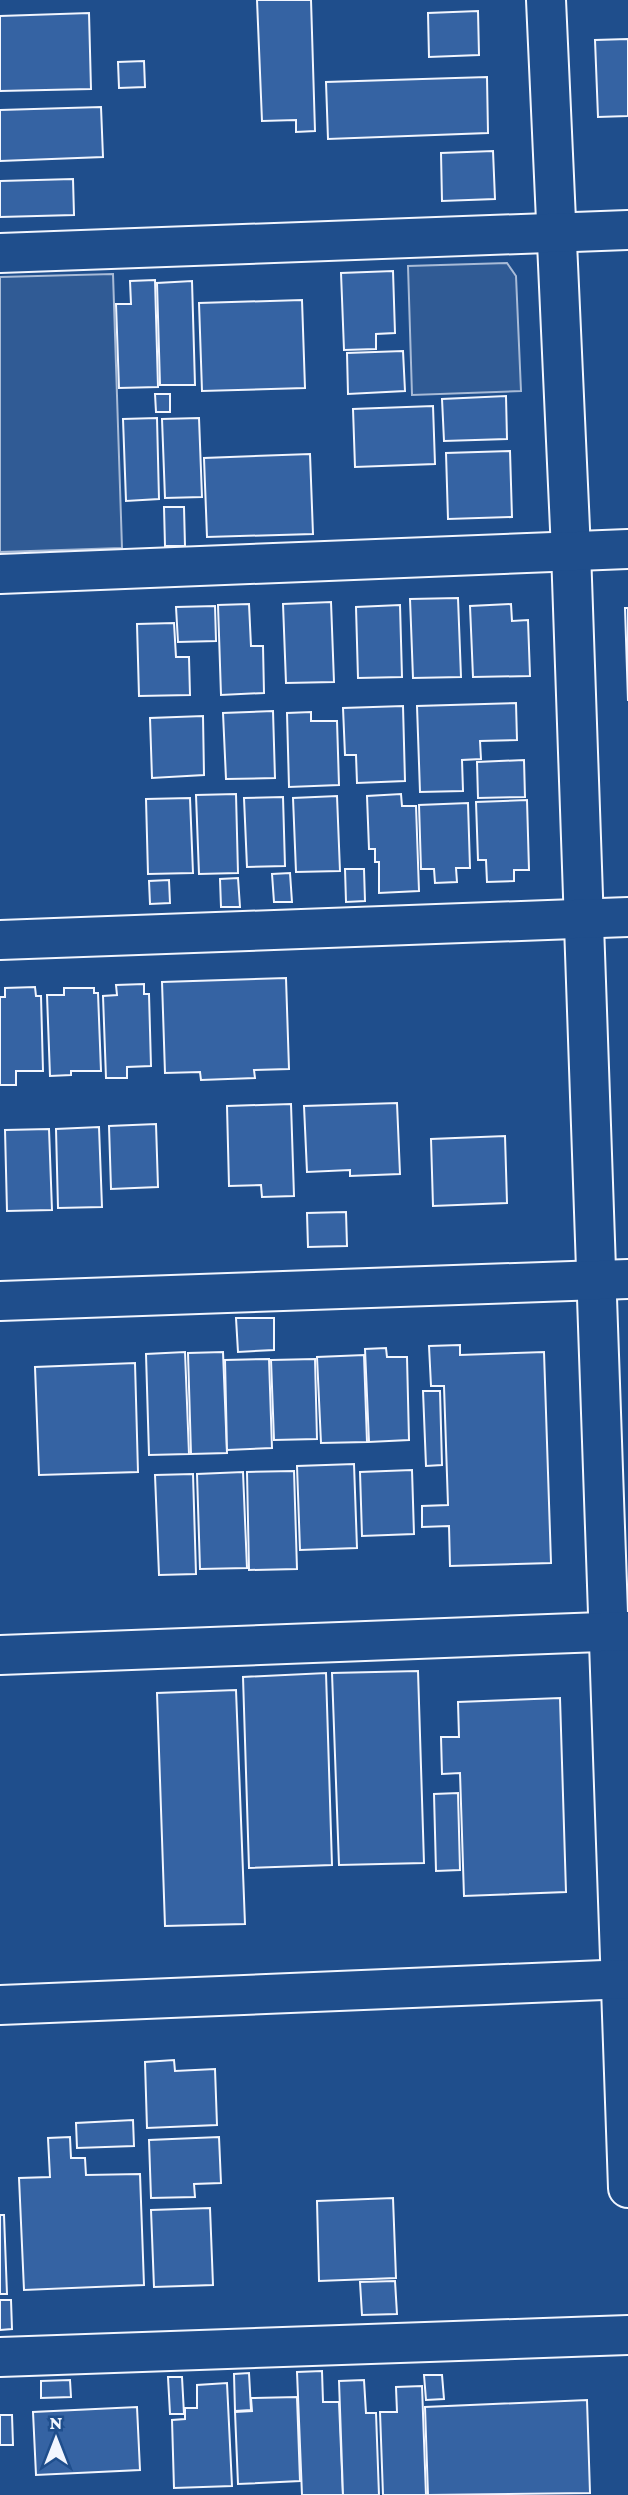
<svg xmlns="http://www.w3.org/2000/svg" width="628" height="2495" font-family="'Crimson Pro',serif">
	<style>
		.built { fill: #305b95; stroke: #a8bbd7; stroke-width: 2 }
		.building { fill: #3563a3; stroke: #f2f6ff; stroke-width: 2 }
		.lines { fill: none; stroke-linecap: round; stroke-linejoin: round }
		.minor-casing { stroke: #f2f6ff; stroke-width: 42 }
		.minor { stroke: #1f4e8c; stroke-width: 38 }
	</style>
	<rect width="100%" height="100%" fill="#1f4e8c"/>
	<!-- built -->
	<g class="built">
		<polygon points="507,263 516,276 521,391 412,395 408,266"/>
		<polygon points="113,274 122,548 0,552 0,277"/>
	</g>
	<!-- building -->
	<g class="building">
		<polygon points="257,0 311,0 315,131 296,132 296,120 262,121"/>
		<polygon points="478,11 479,55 429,57 428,13"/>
		<polygon points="89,13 91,89 0,91 0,16"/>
		<polygon points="628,39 628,116 598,117 595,40"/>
		<polygon points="144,61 145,87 119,88 118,62"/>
		<polygon points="487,77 488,133 328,139 326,82"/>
		<polygon points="101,107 103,157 0,161 0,110"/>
		<polygon points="493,151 495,199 442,201 441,153"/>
		<polygon points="73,179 74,215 0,217 0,181"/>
		<polygon points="393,271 395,333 376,334 376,349 344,350 341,273"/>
		<polygon points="155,280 158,387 119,388 116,304 131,304 130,281"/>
		<polygon points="192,281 195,385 160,385 157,283"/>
		<polygon points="302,300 305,388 202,391 199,303"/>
		<polygon points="403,351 405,391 348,394 347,353"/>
		<polygon points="155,394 170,394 170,412 156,412"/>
		<polygon points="506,396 507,439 444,441 442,399"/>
		<polygon points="433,406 435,464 355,467 353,409"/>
		<polygon points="157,418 159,499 126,501 123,419"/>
		<polygon points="199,418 202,497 165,498 162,419"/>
		<polygon points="510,451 512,517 448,519 446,453"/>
		<polygon points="310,454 313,534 207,537 204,458"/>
		<polygon points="164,507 184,507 185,546 165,546"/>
		<polygon points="458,598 461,677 413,678 410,599"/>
		<polygon points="331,602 334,682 286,683 283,604"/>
		<polygon points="249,604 251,646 263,646 264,693 221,695 218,605"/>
		<polygon points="511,604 512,621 528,620 530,676 473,677 470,606"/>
		<polygon points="400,605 402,677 358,678 356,607"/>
		<polygon points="215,606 216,641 178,642 176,607"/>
		<polygon points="625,608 628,608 628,701"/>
		<polygon points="174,623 176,657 189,657 190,695 139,696 137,624"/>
		<polygon points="516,703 517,740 480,741 481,759 462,760 463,791 420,792 417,706"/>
		<polygon points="403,706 405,781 357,783 356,755 345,755 343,708"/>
		<polygon points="273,711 275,778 226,779 223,713"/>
		<polygon points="311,712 311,721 337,721 339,785 289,787 287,713"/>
		<polygon points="203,716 204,775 152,778 150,718"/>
		<polygon points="524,760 525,797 478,798 477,762"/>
		<polygon points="236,794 238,873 199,874 196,795"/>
		<polygon points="401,794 402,806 416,806 419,891 379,893 379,862 375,862 375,849 369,849 367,796"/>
		<polygon points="337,796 340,871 296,872 293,798"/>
		<polygon points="283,797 285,866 247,867 244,798"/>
		<polygon points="190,798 193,873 148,874 146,799"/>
		<polygon points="527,800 529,870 514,870 514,881 487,882 486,860 478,860 476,802"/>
		<polygon points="468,803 470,868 456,868 457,882 435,883 434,869 421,869 419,805"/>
		<polygon points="345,869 364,869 365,901 346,902"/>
		<polygon points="290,873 292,902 274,902 272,874"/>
		<polygon points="238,878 240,907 221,907 220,879"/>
		<polygon points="169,880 170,903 150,904 149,881"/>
		<polygon points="286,978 289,1069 254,1070 255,1078 201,1080 200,1072 165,1073 162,982"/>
		<polygon points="144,984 144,994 149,994 151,1066 127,1067 127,1078 106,1078 103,996 117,995 116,985"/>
		<polygon points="35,987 36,996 41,996 43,1071 16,1071 16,1085 0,1085 0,997 5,997 5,988"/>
		<polygon points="64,988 94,988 94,993 98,993 101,1071 71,1071 71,1075 50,1076 47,995 64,995"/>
		<polygon points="397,1103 400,1174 350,1176 350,1170 307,1172 304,1106"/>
		<polygon points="291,1104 294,1196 262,1197 261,1185 229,1186 227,1106"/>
		<polygon points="156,1124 158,1187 111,1189 109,1126"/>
		<polygon points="99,1127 102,1207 58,1208 56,1129"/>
		<polygon points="49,1129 52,1210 7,1211 5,1130"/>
		<polygon points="505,1136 507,1203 433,1206 431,1139"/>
		<polygon points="346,1212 347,1246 308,1247 307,1213"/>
		<polygon points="236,1318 274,1318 274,1350 238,1352"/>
		<polygon points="460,1345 460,1355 544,1352 551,1563 450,1566 449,1526 422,1527 422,1506 448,1505 444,1386 431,1386 429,1346"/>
		<polygon points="386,1348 387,1357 407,1357 409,1440 369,1442 365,1349"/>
		<polygon points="185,1352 189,1454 149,1455 146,1354"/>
		<polygon points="223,1352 227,1453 191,1454 188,1353"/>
		<polygon points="364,1355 367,1442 321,1443 317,1357"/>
		<polygon points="269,1359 272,1448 227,1450 225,1360"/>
		<polygon points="315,1359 317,1439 274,1440 271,1360"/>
		<polygon points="135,1363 138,1472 39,1475 35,1367"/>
		<polygon points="423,1391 440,1391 442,1465 426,1466"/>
		<polygon points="354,1464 357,1548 300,1550 297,1466"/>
		<polygon points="412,1470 414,1534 362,1536 360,1472"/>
		<polygon points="294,1471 297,1569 249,1570 247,1472"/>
		<polygon points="243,1472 247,1568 200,1569 197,1474"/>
		<polygon points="193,1474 196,1574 159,1575 155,1475"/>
		<polygon points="418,1671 424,1863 339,1865 332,1673"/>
		<polygon points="326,1673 332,1865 249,1868 243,1677"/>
		<polygon points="236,1690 245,1924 165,1926 157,1693"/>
		<polygon points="560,1698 566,1892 464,1896 460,1773 442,1774 441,1737 459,1737 458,1702"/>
		<polygon points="458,1793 460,1870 436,1871 434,1794"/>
		<polygon points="174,2060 175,2071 215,2069 217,2125 147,2128 145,2062"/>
		<polygon points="133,2120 134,2146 77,2148 76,2123"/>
		<polygon points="70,2137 71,2158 85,2158 86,2175 140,2174 144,2285 24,2290 19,2178 50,2177 48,2138"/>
		<polygon points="219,2137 221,2183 194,2184 195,2197 151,2198 149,2140"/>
		<polygon points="393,2198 396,2278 319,2281 317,2201"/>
		<polygon points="210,2208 213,2285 154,2287 151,2210"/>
		<polygon points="0,2215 4,2215 7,2294 0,2294"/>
		<polygon points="395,2281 397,2314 362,2315 360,2282"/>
		<polygon points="0,2300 11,2300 12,2329 0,2330"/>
		<polygon points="322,2371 323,2402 339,2402 343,2495 302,2495 297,2372"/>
		<polygon points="249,2373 251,2410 235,2411 234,2374"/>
		<polygon points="424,2375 442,2375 444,2399 426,2400"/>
		<polygon points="168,2377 182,2377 184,2414 170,2414"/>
		<polygon points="70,2380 71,2397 41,2398 41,2381"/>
		<polygon points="364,2380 366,2413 376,2413 379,2495 343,2495 339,2381"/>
		<polygon points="227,2383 232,2486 174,2488 172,2420 185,2419 185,2408 197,2408 197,2385"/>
		<polygon points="422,2386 426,2495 383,2495 380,2412 397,2412 396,2387"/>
		<polygon points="297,2397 300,2481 238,2484 235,2412 252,2411 251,2398"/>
		<polygon points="587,2400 590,2493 428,2495 425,2407"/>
		<polygon points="137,2407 140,2470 36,2475 33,2412"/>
		<polygon points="0,2415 12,2415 13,2445 0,2445"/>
	</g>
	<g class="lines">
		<defs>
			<g id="minor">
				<polyline points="546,0 571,551 628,2188"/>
				<polyline points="0,253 628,230"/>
				<polyline points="0,574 628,549"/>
				<polyline points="0,940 628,917"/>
				<polyline points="0,1301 628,1279"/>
				<polyline points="0,1655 628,1631"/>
				<polyline points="0,2005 628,1979"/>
				<polyline points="0,2357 628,2335"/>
			</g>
		</defs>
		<!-- minor casing -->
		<use href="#minor" class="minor-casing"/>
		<!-- minor -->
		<use href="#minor" class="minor"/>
	</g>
	<!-- north arrow -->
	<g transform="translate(56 2439)" stroke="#1f4e8c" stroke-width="5" paint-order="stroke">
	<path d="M0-5L12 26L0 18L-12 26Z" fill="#f2f6ff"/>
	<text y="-10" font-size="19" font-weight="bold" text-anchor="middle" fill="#f2f6ff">N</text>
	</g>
</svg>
